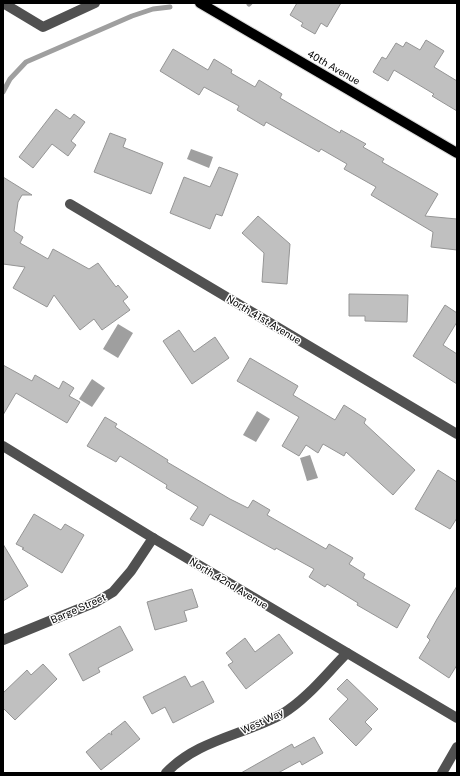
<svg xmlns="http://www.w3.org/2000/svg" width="460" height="776" font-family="'Public Sans',sans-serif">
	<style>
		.water { fill: #9f9f9f }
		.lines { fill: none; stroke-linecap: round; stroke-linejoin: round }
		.stream { stroke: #9f9f9f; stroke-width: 5 }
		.building { fill: #c0c0c0; stroke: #959595 }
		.major-casing { stroke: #dbdbdb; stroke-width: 12 }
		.minor { stroke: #515151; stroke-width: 10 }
		.major { stroke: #000; stroke-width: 10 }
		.labels { text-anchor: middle; stroke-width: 3; stroke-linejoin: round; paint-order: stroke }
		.street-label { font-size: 10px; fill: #000; stroke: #fff }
	</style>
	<rect width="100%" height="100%" fill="#fff"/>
	<!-- water -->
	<g class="water">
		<polygon points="191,149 213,157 209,168 187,159"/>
		<polygon points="118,324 133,333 118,358 103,349"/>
		<polygon points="92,379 105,388 92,407 79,399"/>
		<polygon points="257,411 270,419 256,442 243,435"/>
		<polygon points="310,455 318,478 307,481 300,458"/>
	</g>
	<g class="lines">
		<!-- stream -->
		<g class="stream">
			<polyline points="249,4 250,3"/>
			<polyline points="3,92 10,79 26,62 132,16 153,9 170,7"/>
		</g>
	</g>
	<!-- building -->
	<g class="building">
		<polygon points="297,3 341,3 327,27 321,23 315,34 301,26 303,23 290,15"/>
		<polygon points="426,40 444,51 434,67 457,81 457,111 432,96 434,94 394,70 388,81 373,72 382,57 386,59 396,43 403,47 406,42 420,50"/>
		<polygon points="173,49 208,70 214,59 232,70 231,73 255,87 259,80 282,94 280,98 340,133 341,130 366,144 363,147 384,159 382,162 438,194 425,216 457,219 457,250 431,247 433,232 371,195 376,187 344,169 347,164 321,149 319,152 266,122 264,126 237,110 239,106 204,87 199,95 160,71"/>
		<polygon points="56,109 70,119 74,114 85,122 71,141 76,145 68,156 52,144 33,168 19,157"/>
		<polygon points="110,133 126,139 123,147 163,163 151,194 94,172"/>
		<polygon points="219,167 238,174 222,216 216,214 210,229 170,213 184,177 210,187"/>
		<polygon points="3,177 32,195 22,195 18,202 14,231 23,237 20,243 48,259 53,249 89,269 98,263 116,287 118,285 128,297 123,301 130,310 102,330 94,319 80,330 54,295 47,307 13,288 25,267 3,264"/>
		<polygon points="258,216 290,244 287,284 262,282 264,253 242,233"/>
		<polygon points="349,294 408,295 407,322 365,321 365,316 349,316"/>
		<polygon points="445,305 457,313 457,322 443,345 457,354 457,384 413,356"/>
		<polygon points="179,330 194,352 215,337 229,358 192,384 163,341"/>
		<polygon points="250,358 298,386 293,395 335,420 344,405 366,419 364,423 415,470 393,495 346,452 344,456 323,444 318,453 306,445 299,456 282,446 299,417 237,381"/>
		<polygon points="3,365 32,381 35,375 59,389 63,381 74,388 69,396 80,402 67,423 16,393 3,415"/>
		<polygon points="105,417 117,424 115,427 168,460 167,462 230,499 248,508 253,500 270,510 267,515 326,549 329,544 353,558 349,564 365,574 363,578 410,605 397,628 357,605 358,603 327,584 325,587 309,577 314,569 276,548 275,550 210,514 203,526 190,519 198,507 166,488 167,485 120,456 116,462 87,446"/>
		<polygon points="438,470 457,482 457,518 450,529 415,509"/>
		<polygon points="34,514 61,530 65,524 84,535 62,573 22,549 24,548 16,544"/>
		<polygon points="3,544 28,586 3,601"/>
		<polygon points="457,586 457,665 449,678 419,658 430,640 427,637 437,619"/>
		<polygon points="192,589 198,607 184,611 187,621 155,630 147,602"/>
		<polygon points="120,626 133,650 98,668 100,672 83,681 69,654"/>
		<polygon points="279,634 293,653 246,689 228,665 233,662 226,653 245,638 255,652"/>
		<polygon points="43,664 57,679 15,720 3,708 3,693 27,670 31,675"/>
		<polygon points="185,676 191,687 203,681 214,702 173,723 165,707 152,714 143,697"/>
		<polygon points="347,679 378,709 365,722 372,729 356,746 329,719 348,699 337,689"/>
		<polygon points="125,721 140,739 101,770 86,752 109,733 112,735 111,732"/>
		<polygon points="314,737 323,753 302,765 300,761 278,773 241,773 292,744 294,748"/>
	</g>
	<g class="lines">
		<defs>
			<polyline id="major" points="200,3 457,153"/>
		</defs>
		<!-- major casing -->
		<use href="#major" class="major-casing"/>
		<!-- minor -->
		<g class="minor">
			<polyline points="3,3 43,27 95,3"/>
			<polyline points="70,204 457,434"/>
			<polyline points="3,446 153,538 457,718"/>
			<polyline points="3,640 96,602 113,592 131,571 153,538"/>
			<path d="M 166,773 C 197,740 244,735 282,714 C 307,699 327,673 347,653"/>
			<polyline points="442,773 457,747"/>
		</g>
		<!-- major -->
		<use href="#major" class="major"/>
	</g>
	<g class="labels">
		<!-- street labels -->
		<g class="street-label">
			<text transform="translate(334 67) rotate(30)" y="4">40th Avenue</text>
			<text transform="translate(264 319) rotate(31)" y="4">North 41st Avenue</text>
			<text transform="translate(229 583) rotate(31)" y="4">North 42nd Avenue</text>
			<text transform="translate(78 608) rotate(-24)" y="4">Barge Street</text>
			<text transform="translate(262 721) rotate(-25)" y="4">West Way</text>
		</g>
	</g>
	<!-- border -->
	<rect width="460" height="776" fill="none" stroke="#000000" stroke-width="8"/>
</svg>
